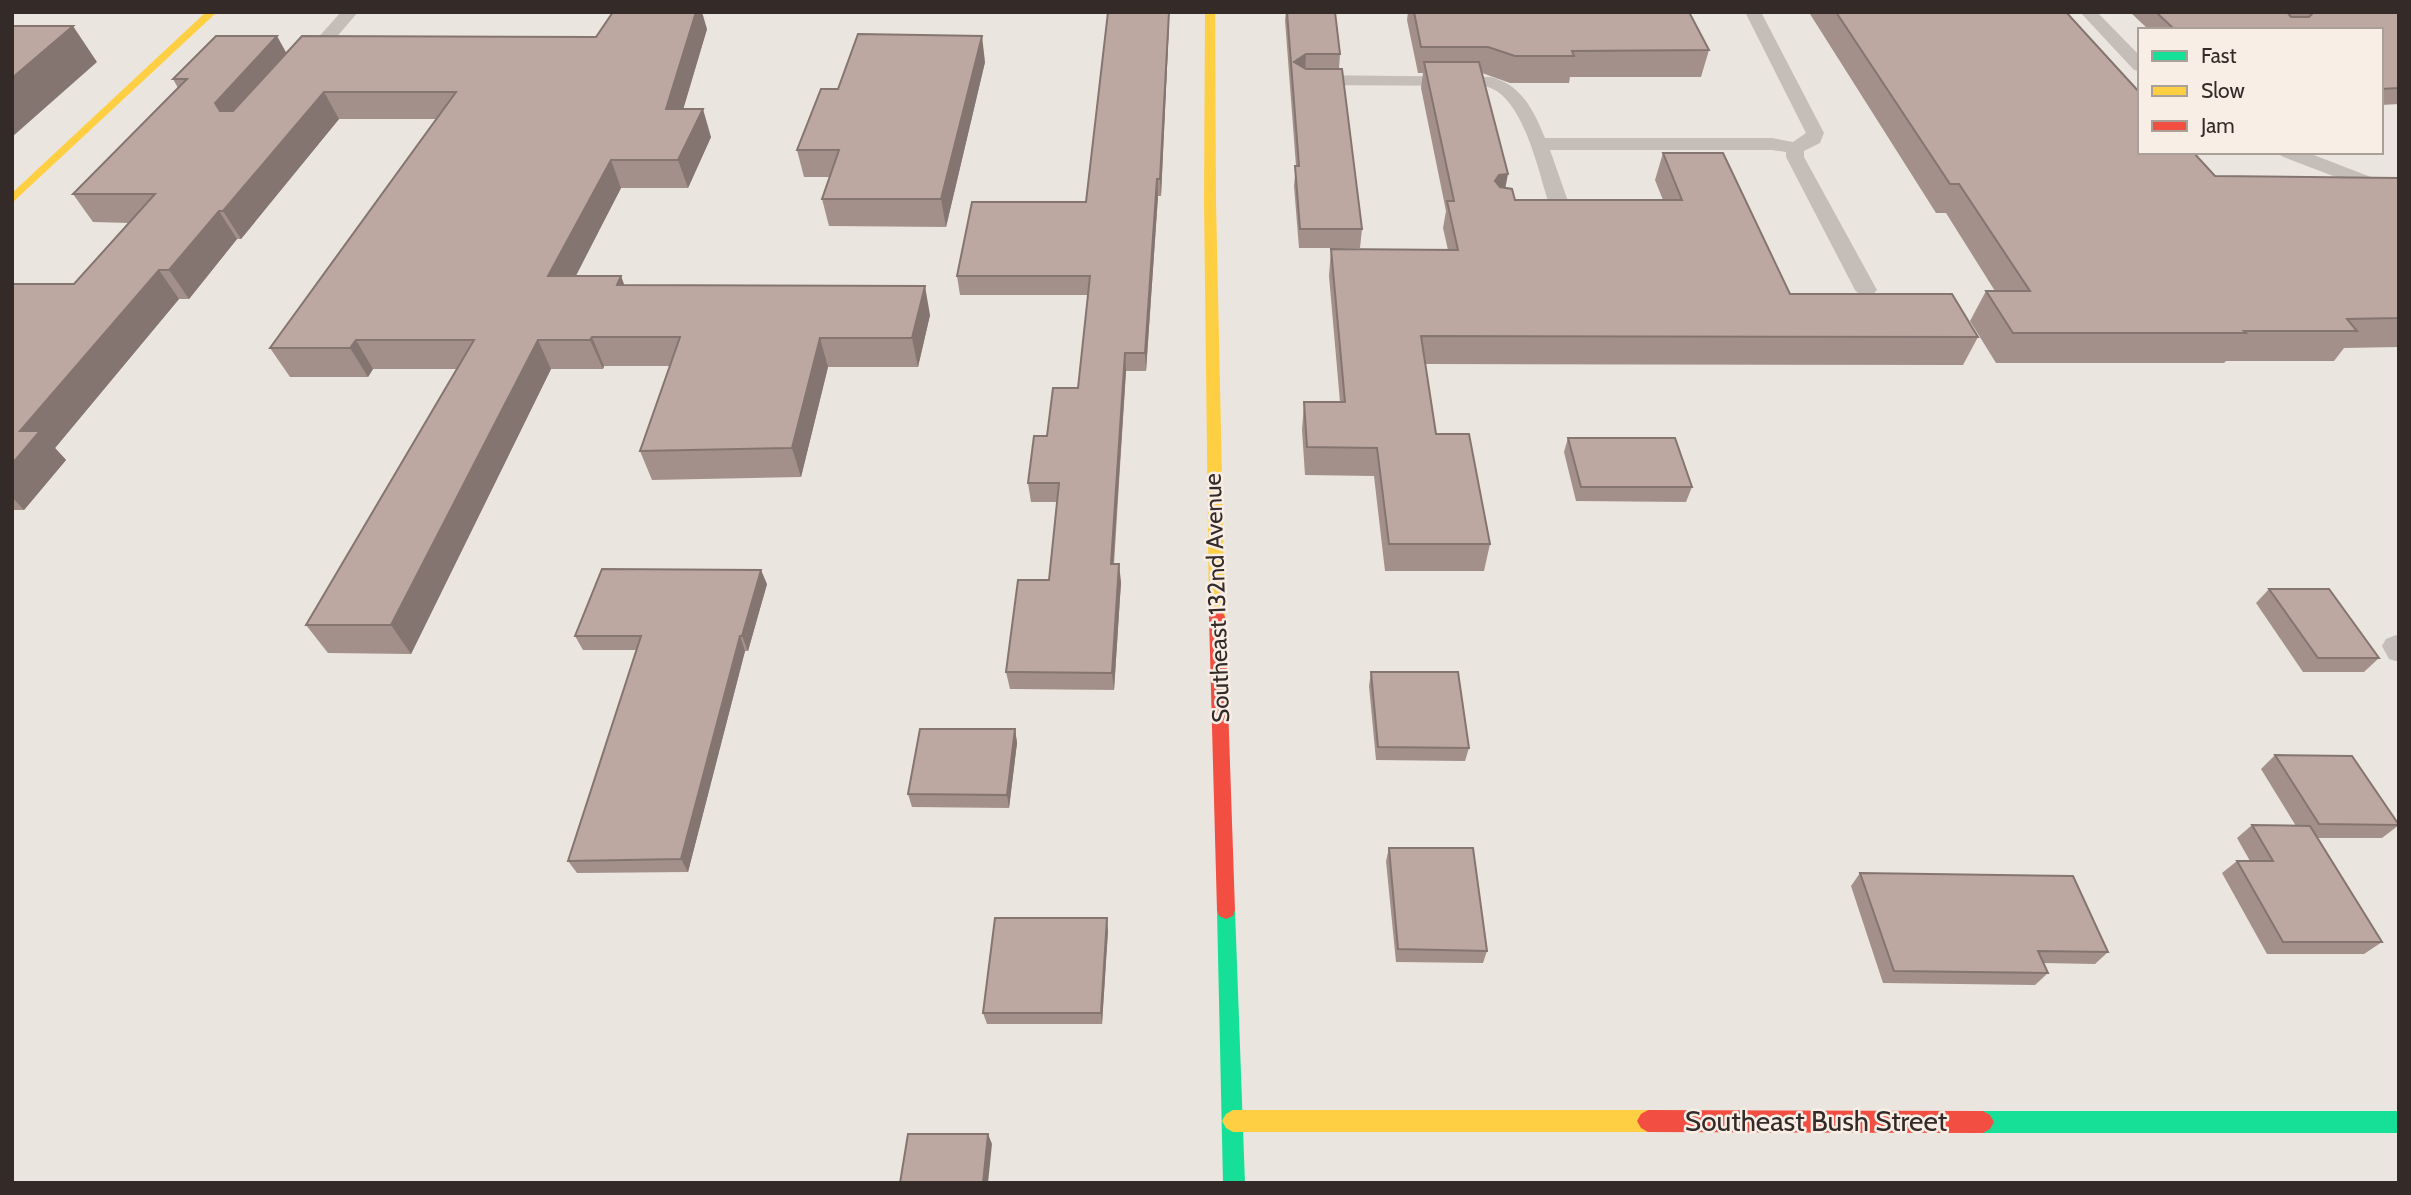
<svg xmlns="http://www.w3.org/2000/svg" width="2411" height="1195" font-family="Cabin,sans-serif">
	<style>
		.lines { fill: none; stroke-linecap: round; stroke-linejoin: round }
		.lane { fill: #c4bdb8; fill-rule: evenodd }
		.fast { fill: #16e098; fill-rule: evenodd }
		.slow { fill: #ffcf43; fill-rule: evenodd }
		.jam { fill: #f24e42; fill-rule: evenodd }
		.wall { fill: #a3908a }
		.shaded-wall { fill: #847571 }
		.building { fill: #bda7a1; stroke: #847571; stroke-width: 2 }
		.labels { text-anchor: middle; stroke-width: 5; stroke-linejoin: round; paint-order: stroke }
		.street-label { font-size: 24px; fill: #342a27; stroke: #f8eee6 }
		.near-street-label { font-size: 28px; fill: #342a27; stroke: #f8eee6 }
	</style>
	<rect width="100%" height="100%" fill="#ebe5df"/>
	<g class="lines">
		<!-- lane -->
		<g class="lane">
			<polygon points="341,12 358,12 311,67 299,67 296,63 299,59"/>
			<path d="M 1745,12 L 1761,12 L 1824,133 L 1820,143 L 1804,151 L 1804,157 L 1877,290 L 1873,294 L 1859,294 L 1855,290 L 1786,157 L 1786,152 L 1772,150 L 1550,150 L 1570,207 C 1561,216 1532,216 1523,207 L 1526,203 L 1548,201 C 1538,170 1522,92 1484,86 L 1309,85 L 1300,80 L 1309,75 L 1491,77 C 1522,85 1534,111 1545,138 L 1772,138 L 1793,142 L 1806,133 Z"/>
			<polygon points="2080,12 2097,12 2140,56 2140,71 2134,70"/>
			<polygon points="2279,152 2306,152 2376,179 2399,199 2399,215 2392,213 2362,187 2281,156"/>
			<polygon points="2396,635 2399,636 2399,662 2389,659 2382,646 2386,639"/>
		</g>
		<!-- fast -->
		<g class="fast">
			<polygon points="1226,901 1233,904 1235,910 1245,1183 1223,1183 1217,910 1219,904"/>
			<polygon points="1983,1111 2399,1111 2399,1133 1983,1133 1976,1129 1972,1122 1976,1115"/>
		</g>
		<!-- slow -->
		<g class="slow">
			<polygon points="206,12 217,12 12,203 12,193"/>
			<polygon points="1205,12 1215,12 1216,201 1225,617 1223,621 1211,621 1209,617 1204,201"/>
			<polygon points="1233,1110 1648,1110 1655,1114 1659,1121 1655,1128 1648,1132 1233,1132 1226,1128 1222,1121 1226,1114"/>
		</g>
		<!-- jam -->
		<g class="jam">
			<polygon points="1217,611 1223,613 1225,617 1235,910 1233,916 1226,919 1219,916 1217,910 1209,617 1211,613"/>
			<polygon points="1648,1110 1983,1111 1990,1115 1994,1122 1990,1129 1983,1133 1648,1132 1641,1128 1637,1121 1641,1114"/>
		</g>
	</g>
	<!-- wall -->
	<g class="wall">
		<polygon points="1286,12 1335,12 1340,54 1339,69 1362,229 1360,248 1299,248 1294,186 1296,166 1285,20"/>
		<polygon points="1408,12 1689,12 1709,50 1701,77 1570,77 1569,83 1510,83 1482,73 1505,188 1515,200 1663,200 1655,180 1663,153 1790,294 1978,337 1963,365 1425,364 1436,434 1490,544 1484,571 1385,571 1374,476 1305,475 1302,430 1304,402 1340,402 1329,276 1331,249 1448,250 1443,228 1446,211 1421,88 1423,73 1418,73 1407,20"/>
		<polygon points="1811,12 2066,12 2215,176 2399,179 2399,347 2344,348 2334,361 2226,361 2224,363 1996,363 1970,321 1986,291 1995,291 1946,213 1936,213 1810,14"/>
		<polygon points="2130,12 2287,12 2288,13 2288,12 2399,12 2399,104 2381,105 2381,30 2149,30"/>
		<polygon points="1169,24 1161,196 1158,196 1146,371 1126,371 1114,564 1121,582 1114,690 1010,689 1006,672 1049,580 1057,502 1031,502 1028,483 1047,436 1078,388 1088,295 960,295 957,276 1086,202"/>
		<polygon points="707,29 683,109 711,137 688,188 621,188 575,276 624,285 930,315 918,367 828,367 801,477 652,480 640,451 670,366 604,366 603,369 551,369 411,654 328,653 306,625 457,369 373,369 368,377 290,377 270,348 436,119 339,119 241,239 237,239 189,299 179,299 55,448 66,460 24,510 12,510 12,284 74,284 130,223 93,222 73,194 178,88 173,79 286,53 596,37"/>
		<polygon points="985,62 946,227 829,226 822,199 830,177 804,177 797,150 838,89"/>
		<polygon points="1568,438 1692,487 1686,502 1576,501 1564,452"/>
		<polygon points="767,584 748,651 745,651 688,872 577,873 568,861 637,650 583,650 575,636"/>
		<polygon points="2269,589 2379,658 2364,672 2303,672 2256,603"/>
		<polygon points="1371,672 1469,748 1465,761 1376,760 1369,686"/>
		<polygon points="1015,729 1017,743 1009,808 912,807 908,794"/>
		<polygon points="2275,755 2399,825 2382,838 2317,838 2382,942 2364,954 2267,954 2222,873 2237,861 2250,861 2237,838 2252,825 2296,826 2261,769"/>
		<polygon points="1389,848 1487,951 1483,963 1396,962 1386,861"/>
		<polygon points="1860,873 2108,952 2095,964 2043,963 2048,973 2035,985 1883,983 1851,886"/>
		<polygon points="1108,930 1102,1024 987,1024 983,1013"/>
	</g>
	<!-- shaded-wall -->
	<g class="shaded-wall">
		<polygon points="696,12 702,12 707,29 675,137 666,109"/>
		<polygon points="1169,12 1169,24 1161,196 1160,179"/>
		<polygon points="73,26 97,62 12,137 12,78"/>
		<polygon points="277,36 292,63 232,130 215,103"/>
		<polygon points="982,36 985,62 946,227 941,199"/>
		<polygon points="1306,54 1305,72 1294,62"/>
		<polygon points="324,92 339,119 241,239 223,211"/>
		<polygon points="703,109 711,137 688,188 678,160"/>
		<polygon points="611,160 621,188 561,305 548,276"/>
		<polygon points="1508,174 1503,201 1495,181 1499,175"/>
		<polygon points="1157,179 1158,196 1146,371 1145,353"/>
		<polygon points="219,211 237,239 189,299 169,270"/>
		<polygon points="159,270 179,299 55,448 66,460 24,510 12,497 12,464 20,431"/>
		<polygon points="621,276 632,305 617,285"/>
		<polygon points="925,286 930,315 918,367 912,338"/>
		<polygon points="592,337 604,366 603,369 590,340"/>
		<polygon points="820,338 828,367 801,477 792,448"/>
		<polygon points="356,340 373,369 368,377 350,348"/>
		<polygon points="538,340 551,369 411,654 391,625"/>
		<polygon points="1125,353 1126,371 1112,582 1111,564"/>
		<polygon points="1119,564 1121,582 1114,690 1112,673"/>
		<polygon points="761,570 767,584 748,651 742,636"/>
		<polygon points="740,636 745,651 688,872 681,859"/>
		<polygon points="1015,729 1017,743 1009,808 1007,795"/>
		<polygon points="1107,918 1108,930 1102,1024 1101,1013"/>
		<polygon points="988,1134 992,1144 988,1183 983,1183"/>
	</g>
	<!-- building -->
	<g class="building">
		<polygon points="613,12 696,12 666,109 703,109 678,160 611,160 548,276 621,276 617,285 925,286 912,338 820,338 792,448 640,451 680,337 592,337 590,340 538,340 391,625 306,625 474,340 356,340 350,348 270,348 456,92 324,92 223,211 219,211 169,270 159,270 20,431 40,431 12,464 12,284 74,284 155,194 73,194 187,79 173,79 216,36 277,36 215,103 220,111 233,111 302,36 596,37"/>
		<polygon points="1108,12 1169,12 1160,179 1157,179 1145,353 1125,353 1111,564 1119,564 1112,673 1006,672 1018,580 1049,580 1059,483 1028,483 1034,436 1047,436 1053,388 1078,388 1090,276 957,276 972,202 1086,202"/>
		<polygon points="1287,12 1335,12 1340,54 1306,54 1294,62 1306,69 1342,69 1362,229 1300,229 1295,166 1299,166"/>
		<polygon points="1414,12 1689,12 1709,50 1572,51 1574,56 1515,56 1488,47 1421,47"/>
		<polygon points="1836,12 2066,12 2140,93 2140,152 2193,152 2215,176 2398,178 2399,179 2399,318 2347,319 2357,331 2244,331 2246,333 2013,333 1986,291 2030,291 1959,184 1950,184"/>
		<polygon points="2156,12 2287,12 2291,17 2309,17 2312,14 2310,12 2399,12 2399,88 2381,89 2381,30 2175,30"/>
		<polygon points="12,26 73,26 12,78"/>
		<polygon points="858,34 982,36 941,199 822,199 839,150 797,150 821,89 838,89"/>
		<polygon points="1424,62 1479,62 1508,174 1499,175 1495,181 1500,187 1512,189 1515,200 1682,200 1663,153 1723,153 1790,294 1952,294 1978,337 1421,336 1436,434 1469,434 1490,544 1389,544 1377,448 1307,447 1304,402 1345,402 1331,249 1458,250 1447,201 1454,201"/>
		<polygon points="1568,438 1675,438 1692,487 1581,487"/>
		<polygon points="602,569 761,570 742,636 740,636 681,859 568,861 641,636 575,636"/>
		<polygon points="2269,589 2329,589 2379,658 2318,658"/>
		<polygon points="1371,672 1458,672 1469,748 1378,747"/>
		<polygon points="920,729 1015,729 1007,795 908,794"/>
		<polygon points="2275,755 2352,756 2399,825 2319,824"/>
		<polygon points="2252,825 2310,826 2382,942 2283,942 2237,861 2273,861"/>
		<polygon points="1389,848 1473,848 1487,951 1398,949"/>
		<polygon points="1860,873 2073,876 2108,952 2038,951 2048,973 1894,971"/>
		<polygon points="995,918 1107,918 1101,1013 983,1013"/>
		<polygon points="908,1134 988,1134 983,1183 900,1183"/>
	</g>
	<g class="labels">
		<!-- street labels -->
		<g class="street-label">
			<text transform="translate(1217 598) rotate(-92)" y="8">Southeast 132nd Avenue</text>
		</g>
		<!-- near-street labels -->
		<g class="near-street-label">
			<text x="1816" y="1131">Southeast Bush Street</text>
		</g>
	</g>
	<!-- border -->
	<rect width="2411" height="1195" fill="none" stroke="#342a27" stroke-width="28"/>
	<!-- legend -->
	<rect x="2138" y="28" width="245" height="126" fill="#f8eee6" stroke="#aaa09a" stroke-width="2"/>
	<rect x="2152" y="51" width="35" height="10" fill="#16e098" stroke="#aaa09a" stroke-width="2"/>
	<text x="2201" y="63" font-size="21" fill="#342a27">Fast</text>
	<rect x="2152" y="86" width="35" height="10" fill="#ffcf43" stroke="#aaa09a" stroke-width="2"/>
	<text x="2201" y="98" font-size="21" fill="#342a27">Slow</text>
	<rect x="2152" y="121" width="35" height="10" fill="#f24e42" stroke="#aaa09a" stroke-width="2"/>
	<text x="2201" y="133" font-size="21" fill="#342a27">Jam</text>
</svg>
